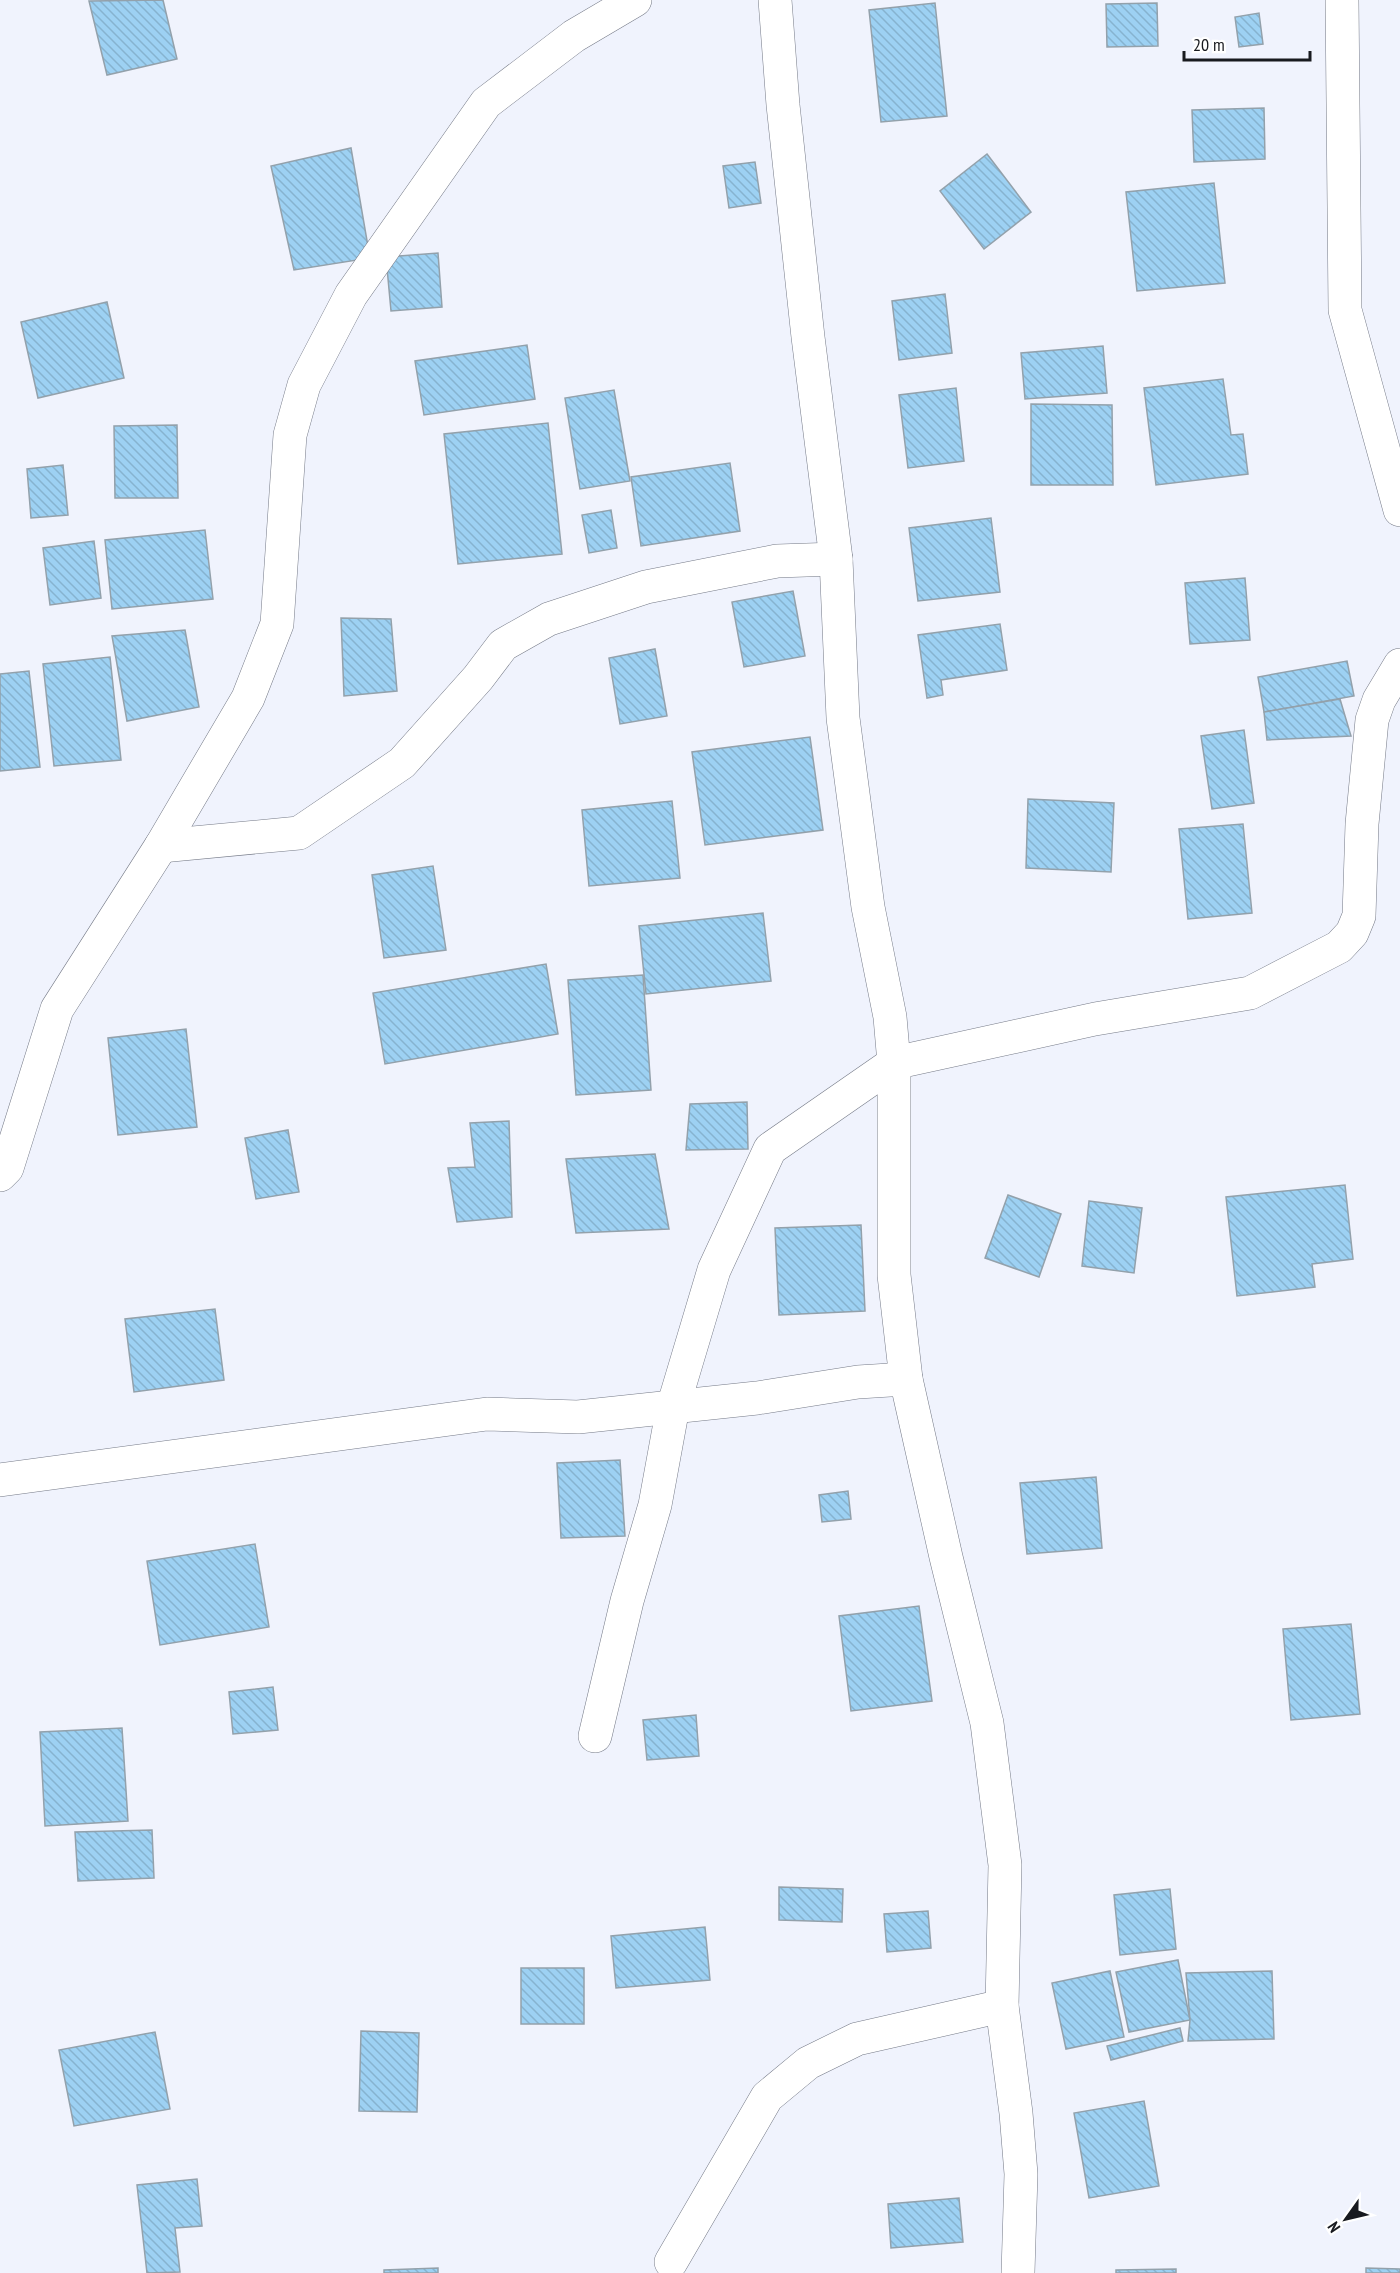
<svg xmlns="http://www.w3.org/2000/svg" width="1400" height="2273" font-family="'PT Sans Narrow',sans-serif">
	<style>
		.building { fill: url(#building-back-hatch); stroke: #93a1ab; stroke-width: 1.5 }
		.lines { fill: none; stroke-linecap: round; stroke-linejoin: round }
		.minor-casing { stroke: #757a87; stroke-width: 34 }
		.minor { stroke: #fff; stroke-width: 33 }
	</style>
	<defs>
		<pattern id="building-back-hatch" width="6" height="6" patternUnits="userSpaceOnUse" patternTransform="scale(1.5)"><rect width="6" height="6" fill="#9dd1f3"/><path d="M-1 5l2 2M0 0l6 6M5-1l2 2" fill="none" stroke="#86b3d0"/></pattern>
	</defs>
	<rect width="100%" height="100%" fill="#f0f3fd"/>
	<!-- building -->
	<g class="building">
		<polygon points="163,0 177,59 107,75 89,1"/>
		<polygon points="935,3 947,116 881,122 869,10"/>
		<polygon points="1157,3 1158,46 1107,47 1106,4"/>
		<polygon points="1259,13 1263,44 1239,47 1235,17"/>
		<polygon points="1264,108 1265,159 1194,162 1192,110"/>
		<polygon points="351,148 370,258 294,270 271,166"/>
		<polygon points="987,154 1031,212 984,249 940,191"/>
		<polygon points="755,162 761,203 729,208 723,166"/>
		<polygon points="1214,183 1225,283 1137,291 1126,192"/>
		<polygon points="438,253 442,307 391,311 386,257"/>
		<polygon points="945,294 952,353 899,360 892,301"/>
		<polygon points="107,302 124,378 38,398 21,322"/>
		<polygon points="527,345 535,399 424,415 415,361"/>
		<polygon points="1103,346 1107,393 1025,399 1021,353"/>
		<polygon points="1223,379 1231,435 1243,434 1248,474 1156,485 1144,388"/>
		<polygon points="956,388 964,461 908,468 899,395"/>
		<polygon points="614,390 630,481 580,489 565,398"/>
		<polygon points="1031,404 1112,405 1113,485 1031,485"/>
		<polygon points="548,423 562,554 458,564 444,434"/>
		<polygon points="177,425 178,498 115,498 114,426"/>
		<polygon points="730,463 740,531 641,546 631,477"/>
		<polygon points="63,465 68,515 31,518 27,469"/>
		<polygon points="611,510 617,548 589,553 582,515"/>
		<polygon points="991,518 1000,592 918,601 909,528"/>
		<polygon points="205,530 213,599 112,609 105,540"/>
		<polygon points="94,541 101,598 50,605 43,548"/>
		<polygon points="1245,578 1250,640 1190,644 1185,583"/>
		<polygon points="793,591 805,656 744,667 732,602"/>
		<polygon points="341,618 391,619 397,691 344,696"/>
		<polygon points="1000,624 1007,670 941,680 943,695 927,698 918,635"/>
		<polygon points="185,630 199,707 127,721 112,636"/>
		<polygon points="655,649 667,716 620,724 609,658"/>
		<polygon points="110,657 121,760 54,766 43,664"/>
		<polygon points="1347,661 1354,696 1264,712 1258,677"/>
		<polygon points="29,671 40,767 0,771 0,674"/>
		<polygon points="1340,699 1351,736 1267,740 1264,712"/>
		<polygon points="1244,730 1254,803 1212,809 1201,736"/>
		<polygon points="810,737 823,830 705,845 692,752"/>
		<polygon points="1028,799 1114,803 1111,872 1026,868"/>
		<polygon points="672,801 680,878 589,886 582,810"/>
		<polygon points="1243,824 1252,913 1188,919 1179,829"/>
		<polygon points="433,866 446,950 384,958 372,875"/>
		<polygon points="763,913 771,981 646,994 639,926"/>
		<polygon points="546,964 558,1034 385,1064 373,993"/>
		<polygon points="643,975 651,1090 576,1095 568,980"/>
		<polygon points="186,1029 197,1127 118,1135 108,1038"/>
		<polygon points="747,1102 748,1149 686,1150 690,1104"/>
		<polygon points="509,1121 512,1217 457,1222 448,1168 475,1167 470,1123"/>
		<polygon points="288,1130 299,1192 256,1199 245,1138"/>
		<polygon points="655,1154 669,1229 576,1233 566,1159"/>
		<polygon points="1345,1185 1353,1259 1312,1264 1315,1287 1237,1296 1226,1197"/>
		<polygon points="1008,1195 1061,1214 1039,1277 985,1258"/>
		<polygon points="1089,1201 1142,1208 1134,1273 1082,1266"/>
		<polygon points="861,1225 865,1311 779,1315 775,1228"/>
		<polygon points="215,1309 224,1380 134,1392 125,1319"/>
		<polygon points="620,1460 625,1536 561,1538 557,1463"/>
		<polygon points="1096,1477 1102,1548 1027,1554 1020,1483"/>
		<polygon points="848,1491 851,1519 822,1522 819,1495"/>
		<polygon points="255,1544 269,1627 160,1645 147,1561"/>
		<polygon points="919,1606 932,1701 851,1711 839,1616"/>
		<polygon points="1351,1624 1360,1714 1291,1720 1283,1629"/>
		<polygon points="273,1687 278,1730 233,1734 229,1692"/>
		<polygon points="696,1715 699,1756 647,1760 643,1720"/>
		<polygon points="122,1728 128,1821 45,1826 40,1732"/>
		<polygon points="152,1830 154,1878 78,1881 75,1832"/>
		<polygon points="779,1887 843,1889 842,1922 779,1920"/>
		<polygon points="1170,1889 1176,1949 1120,1955 1114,1895"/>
		<polygon points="928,1911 931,1948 887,1952 884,1914"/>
		<polygon points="705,1927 710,1980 616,1988 611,1936"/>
		<polygon points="1178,1960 1190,2020 1129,2032 1116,1972"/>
		<rect x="521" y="1968" width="63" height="56"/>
		<polygon points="1110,1971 1124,2037 1066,2049 1052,1983"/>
		<polygon points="1272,1971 1274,2039 1188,2041 1190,2020 1186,1973"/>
		<polygon points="1180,2028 1183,2041 1111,2060 1107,2046"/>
		<polygon points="361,2031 419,2033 417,2112 359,2111"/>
		<polygon points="155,2032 170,2109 74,2126 59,2050"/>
		<polygon points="1144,2101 1159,2186 1089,2198 1074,2113"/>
		<polygon points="197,2179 202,2226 175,2228 180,2272 147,2273 137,2185"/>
		<polygon points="959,2198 963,2242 891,2248 888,2204"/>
		<polygon points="438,2268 438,2273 384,2273 384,2270"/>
		<polygon points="1366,2268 1400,2269 1400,2273 1366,2273"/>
		<polygon points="1176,2269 1176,2273 1116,2273 1116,2270"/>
	</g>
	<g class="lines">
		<defs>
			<g id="minor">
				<polyline points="775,0 783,105 808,337 836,559 843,718 868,907 890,1017 894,1063 894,1275 906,1379 946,1557 987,1723 1005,1865 1002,2006 1016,2113 1021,2174 1018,2273"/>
				<polyline points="1342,0 1345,310 1400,510"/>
				<polyline points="161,846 299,833 402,763 478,678 503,645 549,619 646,587 777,561 836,559"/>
				<polyline points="0,1175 7,1168 57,1009 161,846 248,698 277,624 290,435 304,385 351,295 486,103 574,36 635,0"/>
				<polyline points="0,1480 487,1414 578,1417 757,1398 858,1382 906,1379"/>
				<polyline points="595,1736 627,1601 655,1505 673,1407 714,1270 770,1149 894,1063 1095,1019 1250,993 1339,947 1352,933 1359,916 1362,824 1372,720 1379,700 1400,665"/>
				<polyline points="671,2262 767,2097 808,2063 857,2039 1002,2006"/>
			</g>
		</defs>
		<!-- minor casing -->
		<use href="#minor" class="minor-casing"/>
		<!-- minor -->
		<use href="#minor" class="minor"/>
	</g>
	<!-- north arrow -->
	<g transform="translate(1346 2219) rotate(236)" stroke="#ffffff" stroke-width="4.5" paint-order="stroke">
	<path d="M0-4.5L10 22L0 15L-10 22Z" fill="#181a1f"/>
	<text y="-9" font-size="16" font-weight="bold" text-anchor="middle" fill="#181a1f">N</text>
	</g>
	<!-- scale -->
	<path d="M1184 51v9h126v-9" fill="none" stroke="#181a1f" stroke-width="3"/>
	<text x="1193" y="51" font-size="18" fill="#181a1f" stroke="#ffffff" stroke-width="4.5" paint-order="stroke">20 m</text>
</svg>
